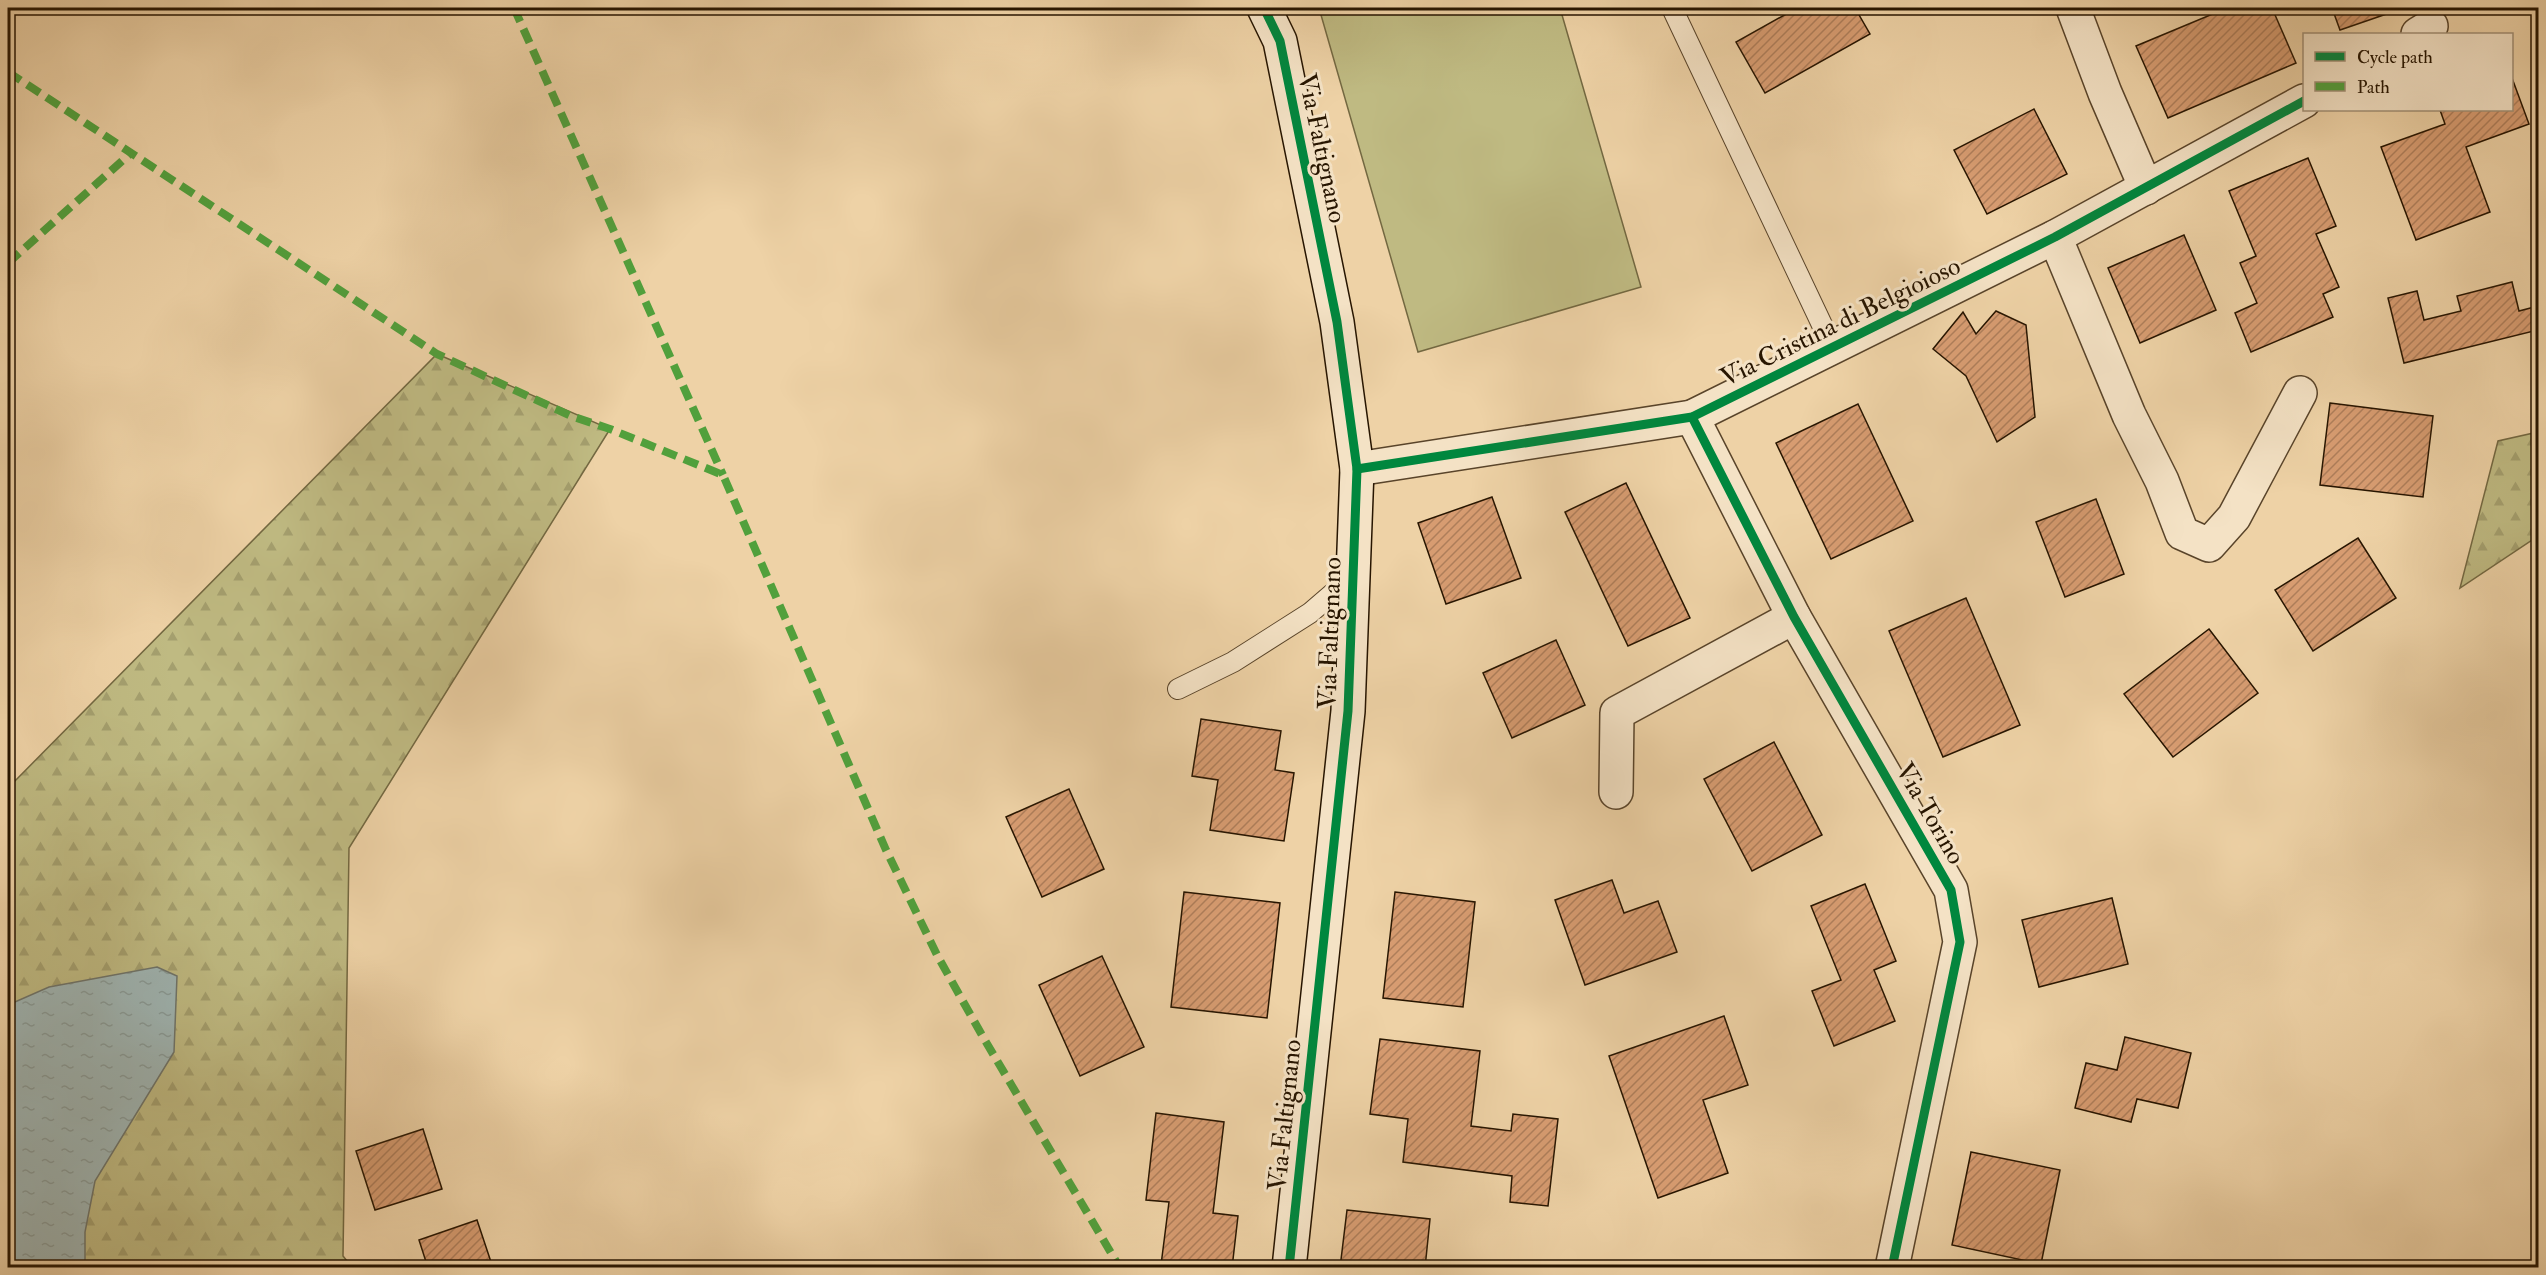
<svg xmlns="http://www.w3.org/2000/svg" width="2546" height="1275" font-family="'IM FELL Double Pica',serif">
	<style>
		.grass { fill: #bfba82; stroke: #736841; stroke-width: 1.5 }
		.forest { fill: url(#forest-firs); stroke: #736841; stroke-width: 1.5 }
		.water { fill: url(#water-ripples); stroke: #6f756b; stroke-width: 1.5 }
		.building { fill: url(#building-hatch); stroke: #271500; stroke-width: 1.5 }
		.lines { fill: none; stroke-linecap: round; stroke-linejoin: round }
		.lane-casing { stroke: #59442a; stroke-width: 22 }
		.street-casing { stroke: #59442a; stroke-width: 36 }
		.secondary-casing { stroke: #271500; stroke-width: 36 }
		.lane { stroke: #f4e2c5; stroke-width: 20 }
		.street { stroke: #f4e2c5; stroke-width: 33 }
		.secondary { stroke: #f4e2c5; stroke-width: 33 }
		.quiet { stroke: #51a03c; stroke-width: 8; stroke-dasharray: 15 8; stroke-linecap: butt }
		.cycleway-casing { stroke: #f4e2c5; stroke-width: 13 }
		.cycleway { stroke: #00873e; stroke-width: 9 }
		.labels { text-anchor: middle; stroke-width: 6; stroke-linejoin: round; paint-order: stroke }
		.street-label { font-size: 26px; fill: #271500; stroke: #f4e2c5 }
	</style>
	<defs>
		<pattern id="forest-firs" width="22" height="20" patternUnits="userSpaceOnUse" patternTransform="scale(1.5)"><rect width="22" height="20" fill="#bfba82"/><path d="M5 1l3.5 6h-7zM16 11l3.5 6h-7z" fill="#a49f6e"/></pattern>
		<pattern id="water-ripples" width="26" height="14" patternUnits="userSpaceOnUse" patternTransform="scale(1.5)"><rect width="26" height="14" fill="#9fb5b3"/><path d="M2 4q2-2 4 0t4 0M15 11q2-2 4 0t4 0" fill="none" stroke="#899b98"/></pattern>
		<pattern id="building-hatch" width="6" height="6" patternUnits="userSpaceOnUse" patternTransform="scale(1.5)"><rect width="6" height="6" fill="#d79c71"/><path d="M-1 1l2-2M0 6l6-6M5 7l2-2" fill="none" stroke="#ae7e5a"/></pattern>
	</defs>
	<rect width="100%" height="100%" fill="#eed2a6"/>
	<filter id="stains"><feTurbulence type="fractalNoise" baseFrequency=".00333" numOctaves="4"/><feColorMatrix values="0 0 0 0 .2 0 0 0 0 .09 0 0 0 0 .02 0 0 0 .5 -.17"/></filter>
	<radialGradient id="worn" r=".72"><stop offset=".6" stop-color="#630" stop-opacity="0"/><stop offset="1" stop-color="#630" stop-opacity=".3"/></radialGradient>
	<!-- grass -->
	<polygon class="grass" points="1319,8 1560,8 1641,287 1418,352"/>
	<!-- forest -->
	<g class="forest">
		<polygon points="437,354 610,429 349,848 343,1256 352,1267 8,1268 8,788"/>
		<polygon points="2538,432 2538,536 2460,588 2498,441"/>
	</g>
	<!-- water -->
	<polygon class="water" points="157,967 177,976 174,1052 95,1181 85,1232 85,1267 8,1267 8,1005 49,987"/>
	<!-- building -->
	<g class="building">
		<polygon points="1797,8 1855,8 1870,34 1765,93 1736,42"/>
		<polygon points="2227,8 2272,8 2296,63 2168,118 2136,46"/>
		<polygon points="2332,8 2404,8 2340,30"/>
		<polygon points="2512,78 2529,124 2466,147 2490,212 2416,240 2381,147 2445,124 2440,110 2512,110"/>
		<polygon points="2034,109 2067,174 1987,214 1954,150"/>
		<polygon points="2308,158 2336,226 2316,234 2339,287 2323,294 2333,317 2251,352 2235,313 2257,303 2240,263 2256,256 2229,191"/>
		<polygon points="2184,235 2216,310 2140,343 2108,268"/>
		<polygon points="2512,282 2519,311 2538,306 2538,330 2404,363 2388,298 2417,291 2424,320 2461,311 2457,296"/>
		<polygon points="1996,311 2026,325 2035,417 1997,442 1966,376 1933,349 1963,312 1976,334"/>
		<polygon points="2330,403 2433,416 2423,497 2320,485"/>
		<polygon points="1858,404 1913,521 1831,559 1776,443"/>
		<polygon points="1626,483 1690,618 1628,646 1565,512"/>
		<polygon points="1492,497 1521,578 1446,604 1418,523"/>
		<polygon points="2096,499 2124,574 2065,597 2036,522"/>
		<polygon points="2358,538 2396,598 2313,651 2275,590"/>
		<polygon points="1966,598 2020,725 1943,757 1889,631"/>
		<polygon points="2209,629 2258,693 2173,757 2124,694"/>
		<polygon points="1556,640 1585,705 1512,738 1483,673"/>
		<polygon points="1201,719 1281,731 1275,770 1294,773 1284,841 1210,830 1218,780 1192,776"/>
		<polygon points="1774,742 1822,835 1752,871 1704,779"/>
		<polygon points="1069,789 1104,869 1042,897 1006,817"/>
		<polygon points="1612,880 1624,913 1658,901 1677,952 1585,985 1555,900"/>
		<polygon points="1865,884 1896,961 1874,970 1895,1021 1834,1046 1812,991 1841,980 1811,906"/>
		<polygon points="1184,892 1280,903 1267,1018 1171,1007"/>
		<polygon points="1395,892 1475,902 1463,1007 1383,998"/>
		<polygon points="2112,898 2128,964 2039,987 2022,920"/>
		<polygon points="1102,956 1144,1047 1080,1076 1039,985"/>
		<polygon points="1724,1016 1748,1085 1703,1100 1728,1173 1658,1198 1609,1056"/>
		<polygon points="2125,1037 2191,1053 2178,1108 2137,1099 2131,1122 2075,1108 2086,1063 2117,1070"/>
		<polygon points="1380,1039 1480,1051 1471,1126 1511,1131 1513,1114 1558,1119 1548,1206 1510,1202 1512,1176 1403,1162 1408,1119 1370,1114"/>
		<polygon points="1156,1113 1224,1122 1213,1213 1238,1216 1232,1268 1186,1268 1161,1265 1169,1202 1146,1200"/>
		<polygon points="423,1129 442,1189 375,1210 356,1151"/>
		<polygon points="1971,1152 2060,1170 2041,1264 1952,1245"/>
		<polygon points="1347,1210 1430,1219 1425,1268 1340,1268"/>
		<polygon points="477,1220 493,1268 428,1268 419,1240"/>
		<polygon points="1726,1265 1791,1267 1791,1268 1726,1268"/>
	</g>
	<g class="lines">
		<defs>
			<g id="lane">
				<polyline points="1672,8 1833,348"/>
				<polyline points="1178,689 1233,662 1310,613 1353,576"/>
			</g>
			<g id="street">
				<polyline points="2073,8 2105,93 2146,188"/>
				<polyline points="2418,34 2431,26"/>
				<polyline points="2055,237 2129,415 2162,481 2182,533 2209,545 2234,517 2300,393"/>
				<polyline points="1692,417 1794,617 1951,890 1960,942 1892,1268"/>
				<polyline points="1357,469 1692,417 2055,237 2304,101"/>
				<polyline points="1616,792 1617,713 1794,617"/>
			</g>
			<polyline id="secondary" points="1264,8 1280,41 1337,322 1357,469 1348,711 1289,1268"/>
		</defs>
		<!-- lane casing -->
		<use href="#lane" class="lane-casing"/>
		<!-- street casing -->
		<use href="#street" class="street-casing"/>
		<!-- secondary casing -->
		<use href="#secondary" class="secondary-casing"/>
		<!-- lane -->
		<use href="#lane" class="lane"/>
		<!-- street -->
		<use href="#street" class="street"/>
		<!-- secondary -->
		<use href="#secondary" class="secondary"/>
		<!-- quiet -->
		<g class="quiet">
			<polyline points="514,8 723,475"/>
			<polyline points="8,72 437,354 571,416 610,429 723,475 886,850 937,955 983,1037 1120,1268"/>
			<polyline points="8,263 131,153"/>
		</g>
		<defs>
			<g id="cycleway">
				<polyline points="1264,8 1280,41 1337,322 1357,469 1348,711 1289,1268"/>
				<polyline points="1692,417 1794,617 1951,890 1960,942 1892,1268"/>
				<polyline points="1357,469 1692,417 2055,237 2304,101"/>
			</g>
		</defs>
		<!-- cycleway casing -->
		<use href="#cycleway" class="cycleway-casing"/>
		<!-- cycleway -->
		<use href="#cycleway" class="cycleway"/>
	</g>
	<g class="labels">
		<!-- street labels -->
		<g class="street-label">
			<text transform="translate(1323 148) rotate(78)" y="9">Via Faltignano</text>
			<text transform="translate(1840 321) rotate(-26)" y="9">Via Cristina di Belgioioso</text>
			<text transform="translate(1329 633) rotate(-88)" y="9">Via Faltignano</text>
			<text transform="translate(1931 813) rotate(60)" y="9">Via Torino</text>
			<text transform="translate(1284 1115) rotate(-84)" y="9">Via Faltignano</text>
		</g>
	</g>
	<!-- margin -->
	<rect width="2546" height="1275" fill="none" stroke="#eed2a6" stroke-width="30"/>
	<rect x="9" y="9" width="2528" height="1257" fill="none" stroke="#271500" stroke-width="3"/>
	<rect x="15" y="15" width="2516" height="1245" fill="none" stroke="#271500" stroke-width="1.5"/>
	<!-- legend -->
	<rect x="2303" y="33" width="210" height="78" fill="#f4e2c5" stroke="#a29076" stroke-width="1.5"/>
	<rect x="2315" y="52" width="30" height="9" fill="#00873e" stroke="#a29076" stroke-width="1.5"/>
	<text x="2357" y="63" font-size="18" fill="#271500">Cycle path</text>
	<rect x="2315" y="82" width="30" height="9" fill="#51a03c" stroke="#a29076" stroke-width="1.5"/>
	<text x="2357" y="93" font-size="18" fill="#271500">Path</text>
	<rect width="100%" height="100%" filter="url(#stains)"/>
	<rect width="100%" height="100%" fill="url(#worn)"/>
</svg>
